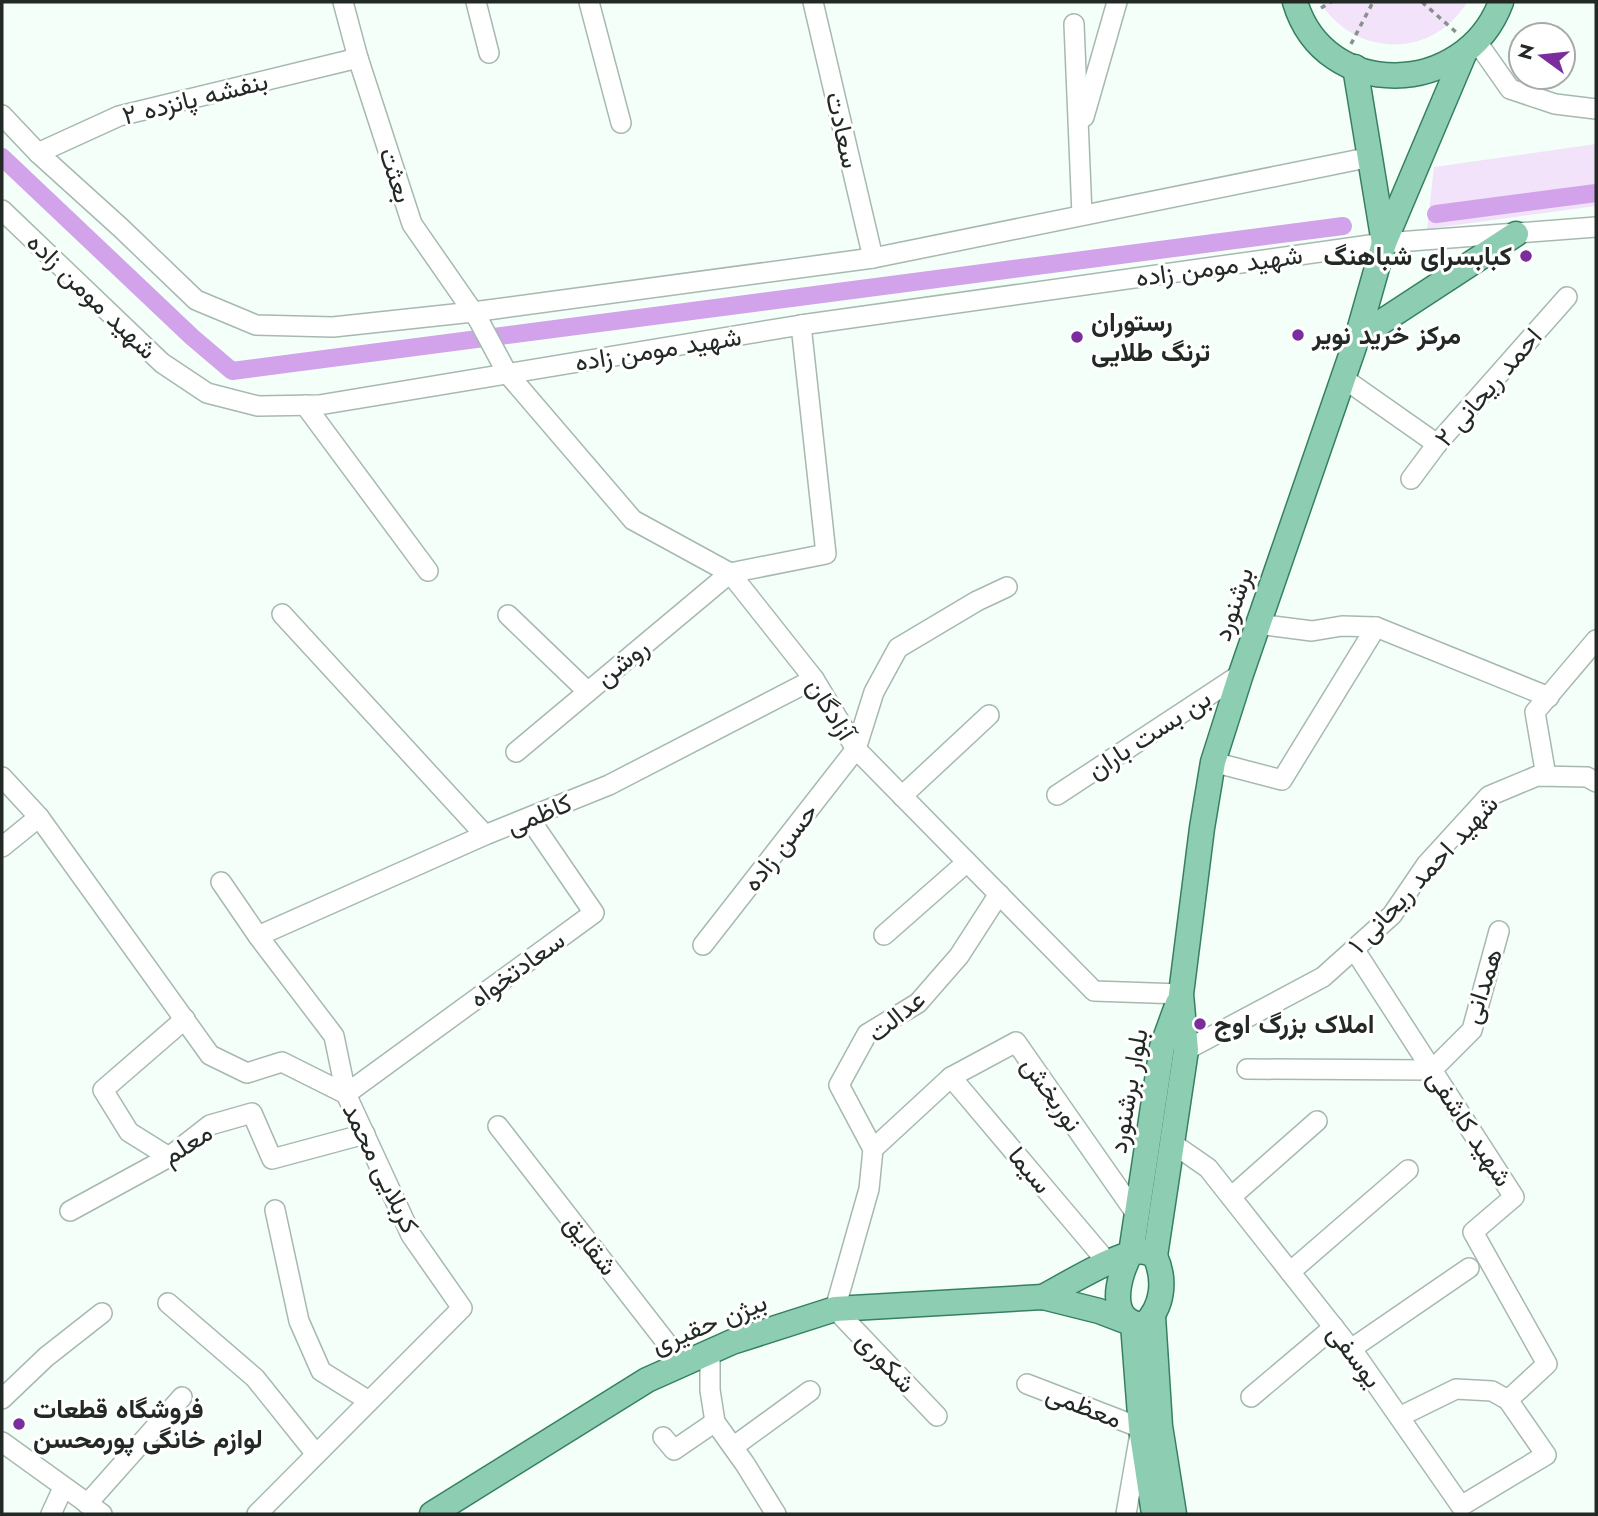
<svg xmlns="http://www.w3.org/2000/svg" width="1598" height="1516" font-family="Jost,Vazirmatn,sans-serif">
	<style>
		.green { fill: #f2e3fa }
		.lines { fill: none; stroke-linecap: round; stroke-linejoin: round }
		.canal { stroke: #d2a2eb; stroke-width: 18 }
		.minor-casing { stroke: #a7b9af; stroke-width: 22 }
		.major-casing { stroke: #368060; stroke-width: 27 }
		.path { stroke: #88918c; stroke-width: 3.5; stroke-dasharray: 5 5; stroke-linecap: butt }
		.minor { stroke: #fff; stroke-width: 19 }
		.major { stroke: #8dceb3; stroke-width: 24 }
		.poi-dot { fill: #7b2d9e; stroke: #fff; stroke-width: 2.5 }
		.labels { text-anchor: middle; stroke-width: 6; stroke-linejoin: round; paint-order: stroke }
		.street-label { font-size: 26px; fill: #232a26; stroke: #fff }
		.poi-label { font-size: 26px; font-weight: bold; fill: #232a26; stroke: #fff; text-anchor: start }
	</style>
	<rect width="100%" height="100%" fill="#f3fff8"/>
	<!-- green -->
	<g class="green">
		<path d="M 1320,2 L 1467,2 C 1433,59 1355,58 1320,2 Z"/>
		<polygon points="1596,144 1596,206 1427,229 1434,167"/>
	</g>
	<g class="lines">
		<!-- canal -->
		<g class="canal">
			<polyline points="2,157 192,337 232,371 1343,226"/>
			<polyline points="1436,214 1596,193"/>
		</g>
		<defs>
			<g id="minor">
				<polyline points="343,2 358,58 412,224 478,319 507,373 633,520 730,573 814,679 856,749 1094,991 1181,994"/>
				<polyline points="476,2 489,53"/>
				<polyline points="589,2 621,123"/>
				<polyline points="813,2 873,258"/>
				<polyline points="1074,24 1082,215"/>
				<polyline points="1477,42 1510,89 1555,104 1596,109"/>
				<polyline points="2,115 38,153 121,228 196,300 256,325 333,327 473,312 873,258 1371,157"/>
				<polyline points="1084,117 1117,2"/>
				<polyline points="38,153 119,116 358,58"/>
				<polyline points="2,210 162,363 207,393 258,406 319,405 801,325 1384,243 1596,227"/>
				<polyline points="1343,378 1437,444"/>
				<polyline points="305,405 428,571"/>
				<polyline points="1411,479 1437,444 1567,297"/>
				<polyline points="282,614 485,835"/>
				<polyline points="508,615 587,691"/>
				<polyline points="1258,624 1312,631 1342,626 1376,627 1549,697"/>
				<polyline points="516,752 730,573 826,554 801,325"/>
				<polyline points="1213,762 1282,780 1376,627"/>
				<polyline points="1546,776 1535,712 1596,640"/>
				<polyline points="2,777 39,817 210,1055 247,1073 282,1062 346,1094 411,1235 462,1308 257,1514"/>
				<polyline points="1057,795 1241,674"/>
				<polyline points="902,796 989,715"/>
				<polyline points="2,847 39,817"/>
				<polyline points="221,882 258,936 334,1036 346,1094 594,913 529,818"/>
				<polyline points="884,935 967,862"/>
				<polyline points="258,936 485,835 609,785 814,679"/>
				<polyline points="703,945 856,749 874,692 898,648 977,601 1007,587"/>
				<polyline points="1354,949 1514,1197 1473,1232 1547,1364 1508,1400"/>
				<polyline points="1186,1050 1323,977 1392,915 1426,865 1489,796 1537,776 1587,777 1596,782"/>
				<polyline points="1247,1069 1432,1070 1472,1030 1499,931"/>
				<polyline points="951,1077 1108,1263"/>
				<polyline points="498,1126 683,1364"/>
				<polyline points="1172,1143 1208,1168 1358,1358 1461,1506 1546,1455 1508,1400 1492,1391 1456,1389 1399,1417"/>
				<polyline points="873,1149 951,1077 1016,1042 1137,1215"/>
				<polyline points="169,1157 129,1132 103,1090 185,1019"/>
				<polyline points="1231,1197 1317,1121"/>
				<polyline points="275,1210 299,1321 321,1371 369,1401"/>
				<polyline points="70,1211 169,1157 210,1125 252,1113 272,1159 365,1134"/>
				<polyline points="1290,1272 1408,1170"/>
				<polyline points="168,1303 255,1378 316,1454"/>
				<polyline points="1351,1349 1469,1268"/>
				<polyline points="710,1352 710,1390 715,1422 745,1464 776,1514"/>
				<polyline points="1027,1384 1141,1428 1126,1514"/>
				<polyline points="1251,1397 1334,1327"/>
				<polyline points="2,1399 46,1357 102,1313"/>
				<polyline points="937,1416 835,1309 869,1189 873,1149 839,1085 867,1034 918,1003 959,956 999,894"/>
				<polyline points="663,1437 674,1450 715,1422"/>
				<polyline points="2,1442 102,1514"/>
				<polyline points="733,1447 810,1391"/>
				<polyline points="87,1504 182,1397"/>
				<polyline points="51,1514 63,1488"/>
			</g>
			<g id="major">
				<path d="M 1295,2 C 1325,102 1465,98 1501,2"/>
				<polyline points="1355,67 1384,243"/>
				<polyline points="1357,338 1516,234"/>
				<polyline points="1155,1256 1186,1050 1181,994 1202,828 1213,762 1241,674 1357,338 1384,243 1464,54"/>
				<path d="M 1043,1297 C 1062,1287 1126,1248 1145,1252 C 1148,1252 1152,1255 1155,1256 C 1166,1280 1163,1307 1144,1325 C 1105,1323 1118,1275 1131,1253 L 1162,1047 L 1178,1003"/>
				<polyline points="1153,1316 1160,1426 1174,1514"/>
				<polyline points="432,1514 647,1380 732,1342 835,1309 1043,1297 1099,1311 1133,1324 1141,1428 1154,1514"/>
			</g>
		</defs>
		<!-- minor casing -->
		<use href="#minor" class="minor-casing"/>
		<!-- major casing -->
		<use href="#major" class="major-casing"/>
		<!-- path -->
		<g class="path">
			<polyline points="1422,2 1457,33"/>
			<polyline points="1321,8 1331,2"/>
			<polyline points="1351,44 1373,2"/>
		</g>
		<!-- minor -->
		<use href="#minor" class="minor"/>
		<!-- major -->
		<use href="#major" class="major"/>
	</g>
	<!-- markers -->
	<g class="poi-dot">
		<circle cx="1526" cy="256" r="7"/>
		<circle cx="1298" cy="335" r="7"/>
		<circle cx="1077" cy="337" r="7"/>
		<circle cx="1200" cy="1024" r="7"/>
		<circle cx="19" cy="1424" r="7"/>
	</g>
	<g class="labels">
		<!-- street labels -->
		<g class="street-label">
			<text transform="translate(195 98) rotate(-14)" y="9">بنفشه پانزده ۲</text>
			<text transform="translate(843 130) rotate(77)" y="9">سعادت</text>
			<text transform="translate(396 175) rotate(72)" y="9">بعثت</text>
			<text transform="translate(1219 266) rotate(-8)" y="9">شهید مومن زاده</text>
			<text transform="translate(92 296) rotate(44)" y="9">شهید مومن زاده</text>
			<text transform="translate(658 349) rotate(-9)" y="9">شهید مومن زاده</text>
			<text transform="translate(1488 387) rotate(-49)" y="9">احمد ریحانی ۲</text>
			<text transform="translate(1233 604) rotate(-71)" y="9">برشنورد</text>
			<text transform="translate(622 662) rotate(-39)" y="9">روشن</text>
			<text transform="translate(831 709) rotate(58)" y="9">آزادگان</text>
			<text transform="translate(1149 734) rotate(-33)" y="9">بن بست باران</text>
			<text transform="translate(539 814) rotate(-22)" y="9">کاظمی</text>
			<text transform="translate(780 847) rotate(-52)" y="9">حسن زاده</text>
			<text transform="translate(1423 874) rotate(-47)" y="9">شهید احمد ریحانی ۱</text>
			<text transform="translate(517 969) rotate(-36)" y="9">سعادتخواه</text>
			<text transform="translate(1482 986) rotate(-72)" y="9">همدانی</text>
			<text transform="translate(896 1016) rotate(-39)" y="9">عدالت</text>
			<text transform="translate(1128 1091) rotate(-80)" y="9">بلوار برشنورد</text>
			<text transform="translate(1052 1094) rotate(55)" y="9">نوربخش</text>
			<text transform="translate(1470 1128) rotate(57)" y="9">شهید کاشفی</text>
			<text transform="translate(187 1144) rotate(-33)" y="9">معلم</text>
			<text transform="translate(381 1168) rotate(64)" y="9">کربلایی محمد</text>
			<text transform="translate(1030 1170) rotate(50)" y="9">سیما</text>
			<text transform="translate(591 1245) rotate(52)" y="9">شقایق</text>
			<text transform="translate(709 1323) rotate(-22)" y="9">بیژن حقیری</text>
			<text transform="translate(1355 1356) rotate(53)" y="9">یوسفی</text>
			<text transform="translate(886 1362) rotate(47)" y="9">شکوری</text>
			<text transform="translate(1084 1406) rotate(21)" y="9">معظمی</text>
		</g>
		<!-- poi labels -->
		<g class="poi-label">
			<text x="1512" y="265" text-anchor="end">کبابسرای شباهنگ</text>
			<text x="1091" y="331">رستوران<tspan x="1091" dy="30">ترنگ طلایی</tspan></text>
			<text x="1312" y="344">مرکز خرید نویر</text>
			<text x="1214" y="1033">املاک بزرگ اوج</text>
			<text x="33" y="1418">فروشگاه قطعات<tspan x="33" dy="30">لوازم خانگی پورمحسن</tspan></text>
		</g>
	</g>
	<!-- border -->
	<rect width="1598" height="1516" fill="none" stroke="#232a26" stroke-width="7"/>
	<!-- north arrow -->
	<g transform="translate(1542 56) rotate(285)"><circle r="33" fill="#ffffff" stroke="#a7aaa8" stroke-width="2"/>
	<path d="M0-5L12 26L0 18L-12 26Z" fill="#7b2d9e"/>
	<text y="-10" font-size="19" font-weight="bold" text-anchor="middle" fill="#232a26">N</text>
	</g>
</svg>
